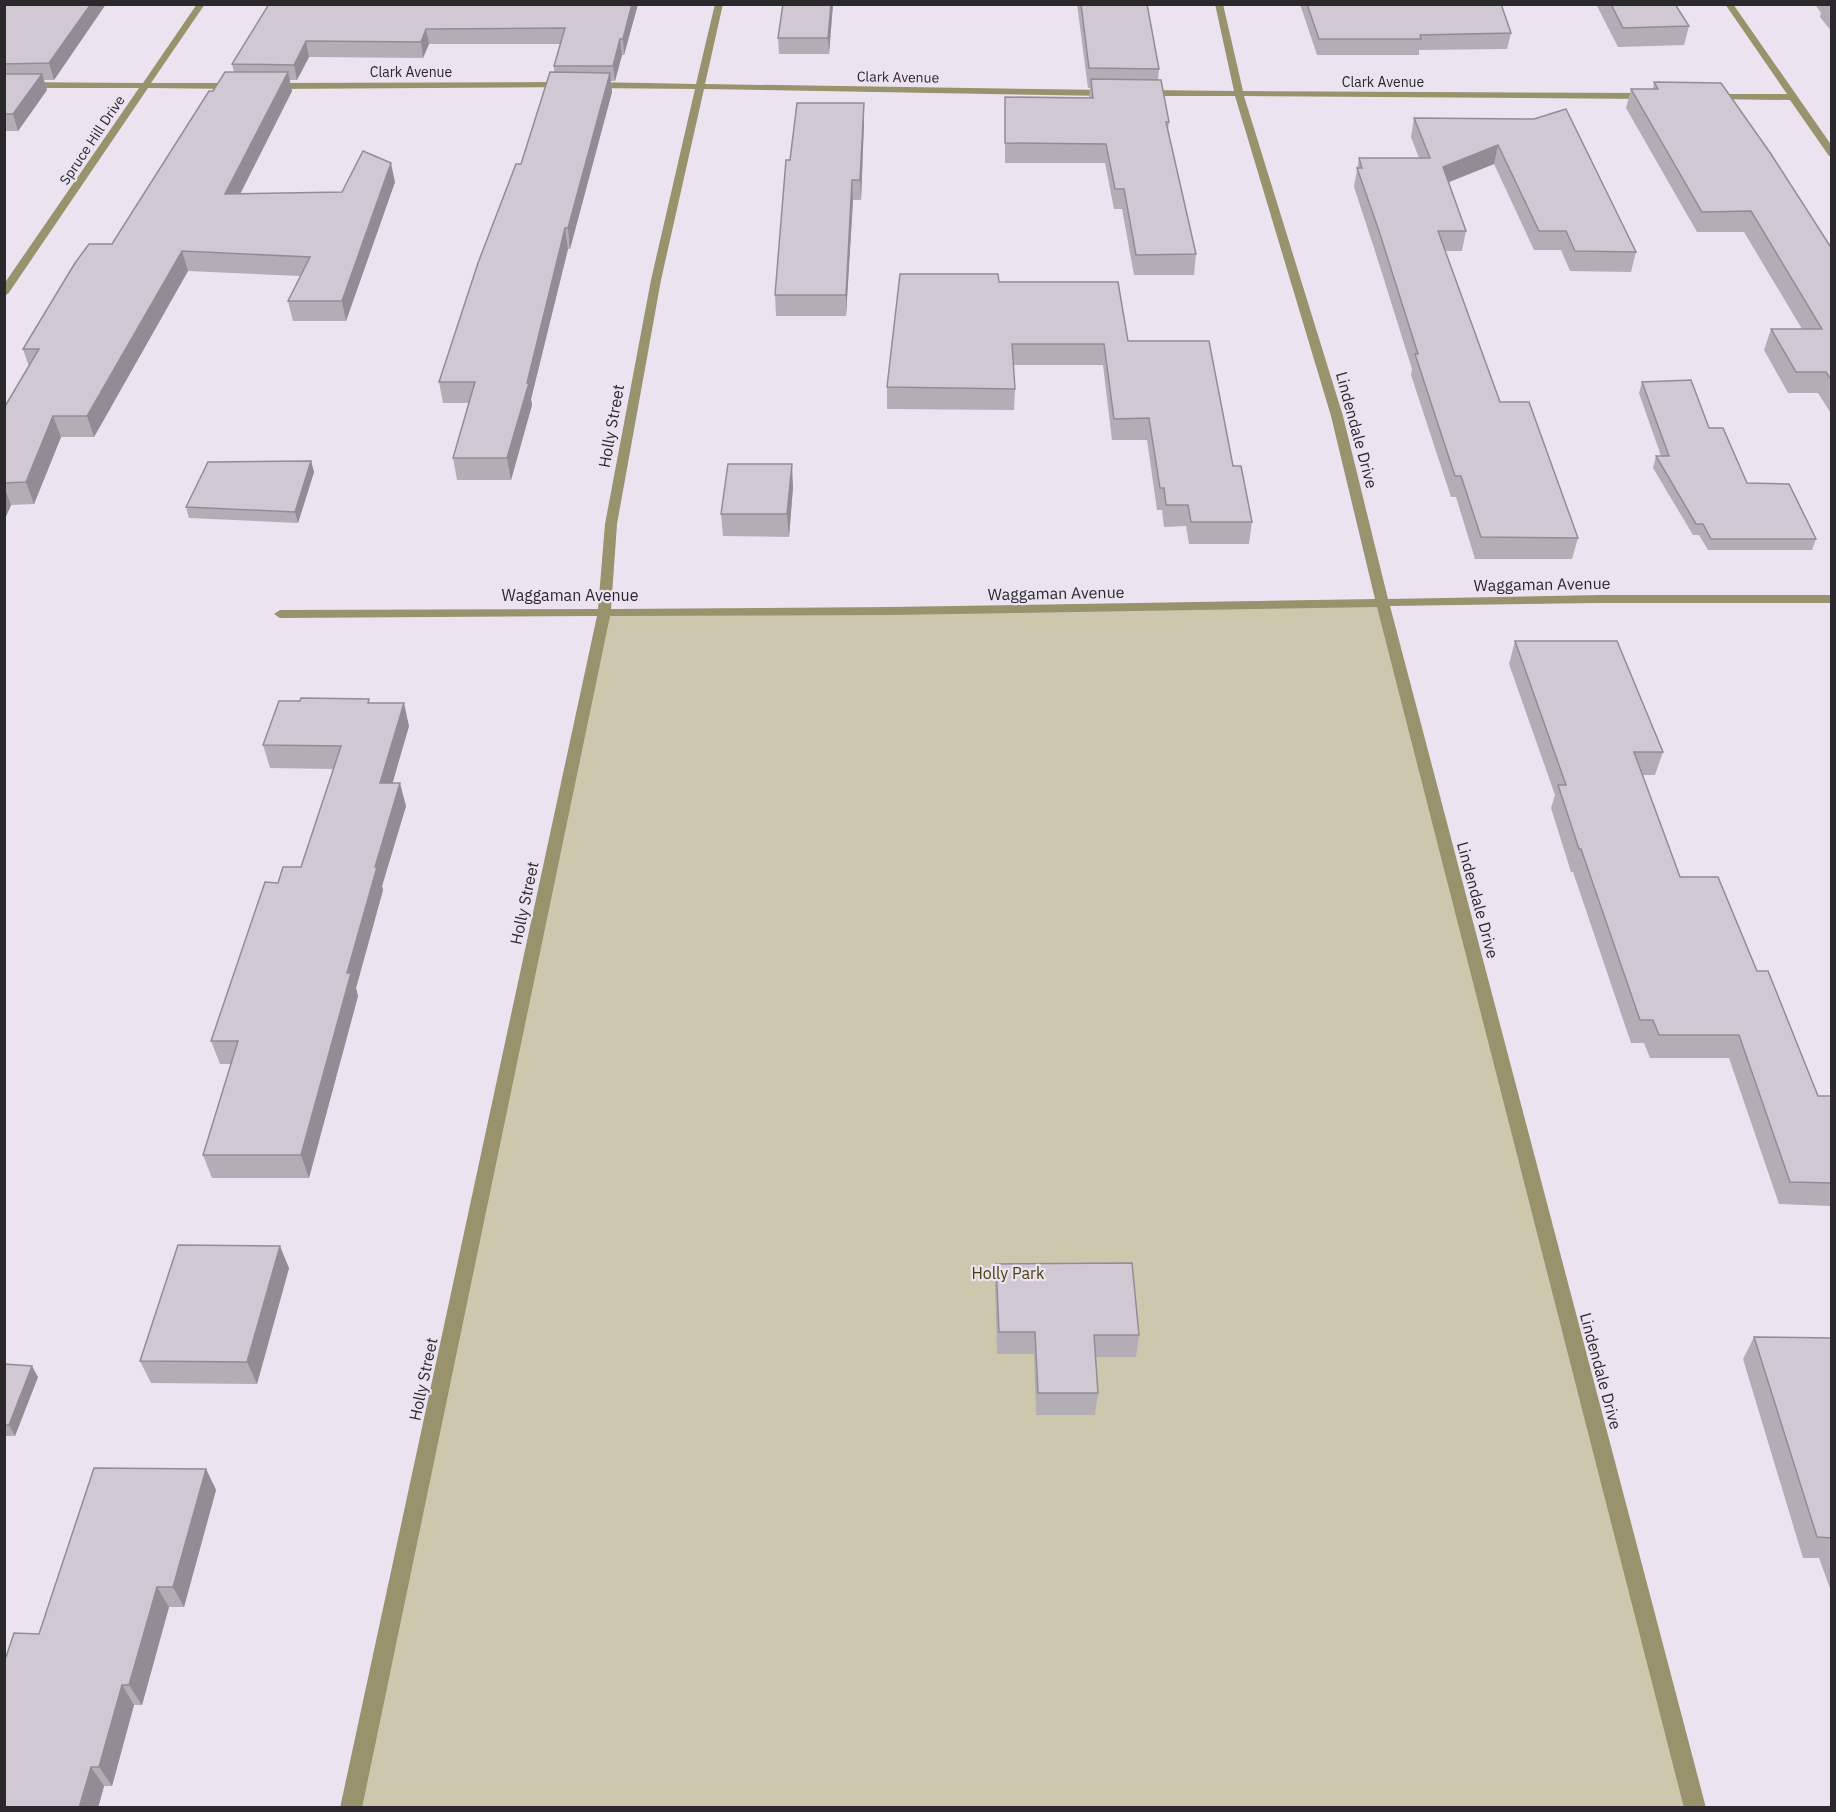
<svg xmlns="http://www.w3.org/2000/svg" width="1836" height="1812" font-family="'IBM Plex Sans',sans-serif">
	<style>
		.green { fill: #cdc8ad }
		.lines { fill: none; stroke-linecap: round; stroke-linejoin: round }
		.minor { fill: #98926d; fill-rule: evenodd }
		.wall { fill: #b3adb6 }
		.shaded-wall { fill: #928d94 }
		.building { fill: #d0c9d4; stroke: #928d94; stroke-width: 1.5 }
		.labels { text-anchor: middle; stroke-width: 4.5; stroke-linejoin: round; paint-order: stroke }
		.far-street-label { font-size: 14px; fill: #2a282c; stroke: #ebe4f0 }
		.street-label { font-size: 16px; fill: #2a282c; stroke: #ebe4f0 }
		.park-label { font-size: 16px; fill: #48400e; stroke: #ebe4f0 }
	</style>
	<rect width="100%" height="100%" fill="#ebe4f0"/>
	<!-- green -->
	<polygon class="green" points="1382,602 1695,1807 351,1808 604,612"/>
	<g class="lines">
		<!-- minor -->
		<g class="minor">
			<polygon points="197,4 205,4 151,83 235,83 239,86 235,89 148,88 8,294 4,295 4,284 139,88 4,88 4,82 143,83"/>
			<polygon points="715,4 723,4 705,84 1108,90 1112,93 1108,96 704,89 661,280 617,524 611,609 890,607 1375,599 1331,416 1235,96 1144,96 1140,93 1144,90 1234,91 1215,4 1223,4 1243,91 1648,93 1652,96 1648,99 1244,96 1343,416 1388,599 1600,595 1832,595 1832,603 1600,603 1390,606 1706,1808 1684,1808 1377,607 890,615 610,616 362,1808 340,1808 597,616 280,618 274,614 280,610 598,609 605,524 651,280 695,89 592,88 588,85 592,82 696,84"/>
			<polygon points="1725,4 1733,4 1832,146 1832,157 1829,156 1790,100 1708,99 1707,97 1711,94 1787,94"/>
			<polygon points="565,82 568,83 568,87 271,89 267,86 271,83"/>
		</g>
	</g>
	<!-- wall -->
	<g class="wall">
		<polygon points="4,4 106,4 54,80 44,80 47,90 18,131 4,131"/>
		<polygon points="269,4 638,4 624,55 622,55 615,81 611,81 612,92 570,249 568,249 531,399 532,405 511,480 457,480 453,458 469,403 443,403 439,382 521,164 554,72 554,66 560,44 429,44 423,58 309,57 297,80 289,80 292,91 240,194 342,192 395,182 346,321 293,321 288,301 300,276 188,271 94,437 61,437 34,504 11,505 4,521 4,408 29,367 23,349 112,244 213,91 234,72 232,64"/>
		<polygon points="783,4 833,4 829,54 779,54 778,38"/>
		<polygon points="1077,4 1147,4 1159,69 1158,80 1169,122 1168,130 1196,254 1194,275 1134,275 1122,209 1114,209 1105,163 1005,163 1005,97 1089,98 1090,88 1088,88"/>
		<polygon points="1300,4 1501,4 1511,33 1507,49 1419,50 1419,55 1317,55"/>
		<polygon points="1596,4 1675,4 1689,26 1684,45 1618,47"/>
		<polygon points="1815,4 1832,4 1832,32 1820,17 1821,13"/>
		<polygon points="1654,82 1832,249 1832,415 1818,393 1788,393 1764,350 1771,329 1802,329 1744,232 1697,232 1626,108 1631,89 1653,89"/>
		<polygon points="1414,118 1534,119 1636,252 1631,272 1570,271 1561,250 1534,250 1494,164 1449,182 1466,231 1462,251 1445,251 1500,402 1578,538 1572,559 1475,559 1456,497 1451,497 1411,375 1412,369 1375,251 1354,187 1359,158 1419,158 1411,137"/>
		<polygon points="864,122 861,200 853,200 846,316 776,316 775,295 790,160"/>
		<polygon points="999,282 1128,341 1233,466 1252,522 1249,544 1189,544 1186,526 1164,527 1162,510 1157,510 1147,440 1112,440 1103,365 1013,365 1015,389 1014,410 887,409 887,387"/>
		<polygon points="1642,382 1709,428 1747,483 1816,539 1812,550 1708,550 1699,535 1693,535 1653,468 1656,456 1661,456 1639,393"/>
		<polygon points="311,461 314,472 298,523 189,518 186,507"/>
		<polygon points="793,487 789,537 723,536 721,514"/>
		<polygon points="1515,641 1663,752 1655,775 1642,775 1680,877 1757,971 1818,1096 1832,1096 1832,1206 1779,1204 1729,1058 1650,1058 1644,1043 1631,1043 1573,872 1571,872 1551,808 1555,795 1509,664"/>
		<polygon points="370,703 409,726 392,783 406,806 382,886 383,890 356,988 358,996 309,1178 212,1178 203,1155 231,1064 220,1064 211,1041 278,883 301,867 334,769 270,768 263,745"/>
		<polygon points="996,1264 1139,1335 1136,1357 1096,1357 1098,1393 1095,1415 1036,1415 1034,1354 997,1354 995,1286"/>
		<polygon points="289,1268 257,1384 151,1383 140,1361"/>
		<polygon points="1754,1337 1832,1338 1832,1594 1819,1558 1803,1558 1743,1359"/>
		<polygon points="4,1364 38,1377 15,1436 4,1436"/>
		<polygon points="206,1469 216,1490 184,1607 169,1607 142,1705 134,1705 112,1786 104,1786 98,1808 4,1808 6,1657 39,1634"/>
	</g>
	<!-- shaded-wall -->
	<g class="shaded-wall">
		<polygon points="91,4 106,4 54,80 49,63"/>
		<polygon points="632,4 638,4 624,55 623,39"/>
		<polygon points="831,4 833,4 829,54 828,38"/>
		<polygon points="426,29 429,44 423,58 421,42"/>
		<polygon points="620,39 622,55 615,81 613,66"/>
		<polygon points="306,41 309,57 297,80 294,65"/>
		<polygon points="288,72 292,91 230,214 225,194"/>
		<polygon points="610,73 612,92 570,249 568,228"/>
		<polygon points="42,74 47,90 18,131 13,114"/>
		<polygon points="864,103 864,122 861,200 860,180"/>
		<polygon points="1498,145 1494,164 1439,186 1443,167"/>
		<polygon points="391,163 395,182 346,321 342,301"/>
		<polygon points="852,180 853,200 846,316 846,295"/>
		<polygon points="565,228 568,249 531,399 532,405 511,480 507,458"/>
		<polygon points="182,251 188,271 94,437 87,416"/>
		<polygon points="53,416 61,437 34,504 26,482"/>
		<polygon points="311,461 314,472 298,523 295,512"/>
		<polygon points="792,464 793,487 789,537 787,514"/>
		<polygon points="4,486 11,505 4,521"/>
		<polygon points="404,703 409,726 386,806 380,783"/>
		<polygon points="400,783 406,806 382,886 383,890 356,988 358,996 309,1178 301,1155 347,973 375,867"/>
		<polygon points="280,1246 289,1268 257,1384 247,1362"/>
		<polygon points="32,1366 38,1377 15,1436 9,1425"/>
		<polygon points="206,1469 216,1490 184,1607 173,1587"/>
		<polygon points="157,1587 169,1607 142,1705 129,1685"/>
		<polygon points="122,1685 134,1705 112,1786 99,1767"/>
		<polygon points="91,1767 104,1786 98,1808 79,1808"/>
	</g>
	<!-- building -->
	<g class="building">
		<polygon points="4,4 91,4 49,63 4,64"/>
		<polygon points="269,4 632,4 623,39 620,39 613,66 554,66 565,28 426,29 421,42 306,41 294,65 232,64"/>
		<polygon points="783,4 831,4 828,38 778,38"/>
		<polygon points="1081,4 1147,4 1159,69 1089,68"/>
		<polygon points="1307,4 1501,4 1511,33 1420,35 1421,39 1319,39"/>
		<polygon points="1611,4 1675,4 1689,26 1623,28"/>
		<polygon points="225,72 288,72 225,194 342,192 363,151 391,163 342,301 288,301 310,257 182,251 87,416 53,416 26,482 4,483 4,408 39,349 23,349 75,263 89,244 112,244 209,91 213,91"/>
		<polygon points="550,72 610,73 568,228 565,228 527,383 529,383 507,458 453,458 475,382 439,382 478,263 516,164 521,164"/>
		<polygon points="4,74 42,74 13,114 4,114"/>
		<polygon points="1091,79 1161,80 1169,122 1166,122 1196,254 1136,255 1124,189 1115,189 1106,144 1005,143 1005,97 1093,98"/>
		<polygon points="1654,82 1721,83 1771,154 1832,249 1832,381 1826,372 1796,372 1771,329 1822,329 1751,211 1702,212 1631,89 1658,89"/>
		<polygon points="797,103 864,103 860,180 852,180 846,295 775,295 786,160 790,160"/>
		<polygon points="1566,109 1636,252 1575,251 1566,231 1539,231 1498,145 1443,167 1466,231 1438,231 1500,402 1529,402 1578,538 1481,537 1461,476 1455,476 1415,354 1418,354 1379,231 1357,168 1362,168 1359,158 1430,158 1414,118 1534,119"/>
		<polygon points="900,274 998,274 999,282 1118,282 1128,341 1209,341 1233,466 1241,466 1252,522 1191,522 1188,505 1166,505 1164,488 1160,488 1149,418 1114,419 1104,344 1012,344 1015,389 887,387"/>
		<polygon points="1691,380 1709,428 1723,428 1747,483 1789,484 1816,539 1711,539 1703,524 1696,524 1656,456 1669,456 1642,382"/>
		<polygon points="311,461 295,512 186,507 208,462"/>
		<polygon points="728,464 792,464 787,514 721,514"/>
		<polygon points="1515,641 1617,641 1663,752 1634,752 1680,877 1718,877 1757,971 1768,971 1818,1096 1832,1096 1832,1183 1790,1182 1739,1035 1659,1035 1653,1020 1640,1020 1581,849 1579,849 1558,785 1566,785"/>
		<polygon points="301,698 369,699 368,703 404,703 380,783 400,783 375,867 377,867 347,973 351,973 301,1155 203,1155 238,1041 211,1041 265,882 278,883 283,867 301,867 341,746 263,745 279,701 300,701"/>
		<polygon points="178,1245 280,1246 247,1362 140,1361"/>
		<polygon points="1132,1263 1139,1335 1094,1335 1098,1393 1038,1393 1035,1332 999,1332 996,1264"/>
		<polygon points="1754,1337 1832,1338 1832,1538 1817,1537"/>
		<polygon points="4,1364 32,1366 9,1425 4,1425"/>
		<polygon points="94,1468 206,1469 173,1587 157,1587 129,1685 122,1685 99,1767 91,1767 79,1808 4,1808 4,1657 6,1657 14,1633 39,1634"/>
	</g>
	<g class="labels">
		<!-- far-street labels -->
		<g class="far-street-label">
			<text x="411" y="77">Clark Avenue</text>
			<text transform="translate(898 77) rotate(1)" y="5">Clark Avenue</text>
			<text x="1383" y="87">Clark Avenue</text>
			<text transform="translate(92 140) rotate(-56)" y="5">Spruce Hill Drive</text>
		</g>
		<!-- street labels -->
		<g class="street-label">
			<text transform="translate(611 426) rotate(-80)" y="6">Holly Street</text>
			<text transform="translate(1357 430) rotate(75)" y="6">Lindendale Drive</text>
			<text transform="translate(1542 584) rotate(-1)" y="6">Waggaman Avenue</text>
			<text transform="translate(1056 593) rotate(-1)" y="6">Waggaman Avenue</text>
			<text x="570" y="601">Waggaman Avenue</text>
			<text transform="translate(1478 900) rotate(75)" y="6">Lindendale Drive</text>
			<text transform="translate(524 903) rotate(-78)" y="6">Holly Street</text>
			<text transform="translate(1601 1371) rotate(75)" y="6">Lindendale Drive</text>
			<text transform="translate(423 1379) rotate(-78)" y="6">Holly Street</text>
		</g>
		<!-- park labels -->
		<g class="park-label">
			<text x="1008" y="1279">Holly Park</text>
		</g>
	</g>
	<!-- border -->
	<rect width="1836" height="1812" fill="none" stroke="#2a282c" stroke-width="12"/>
</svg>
